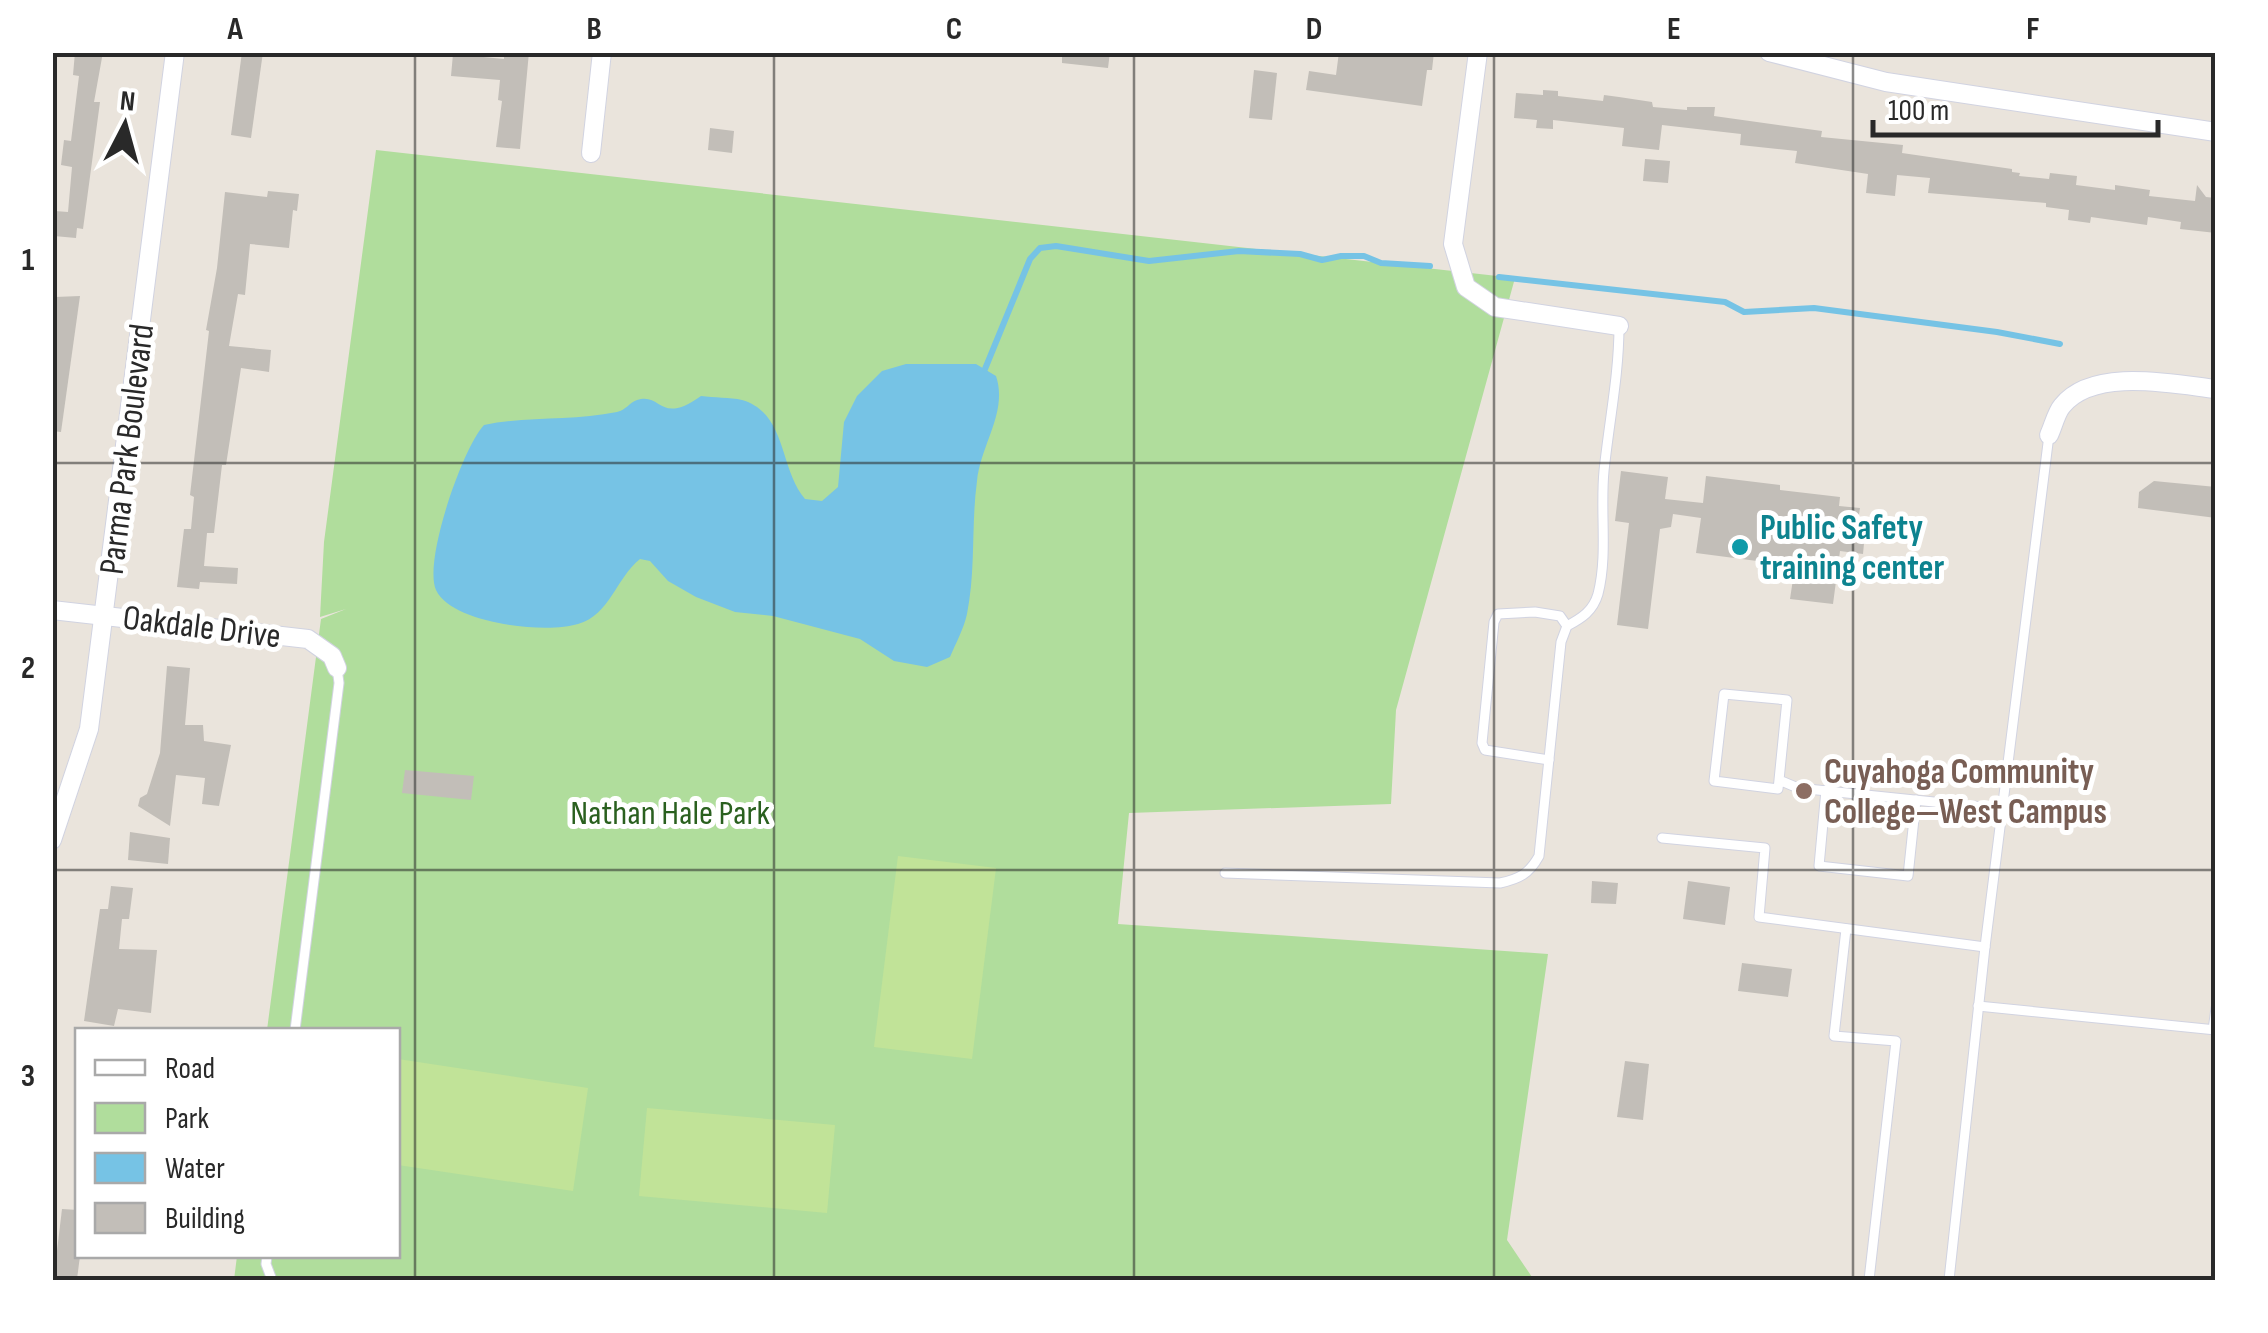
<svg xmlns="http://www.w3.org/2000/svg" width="2268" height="1333" font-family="'Sofia Sans Condensed',sans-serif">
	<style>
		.green { fill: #b0dd9c }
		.pitch { fill: #c1e398 }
		.water { fill: #76c3e5 }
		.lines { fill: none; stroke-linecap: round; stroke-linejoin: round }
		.stream { stroke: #76c3e5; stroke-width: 6 }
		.building { fill: #c2beb8 }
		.service-casing { stroke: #d1d3e1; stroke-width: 11 }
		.minor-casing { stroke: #d1d3e1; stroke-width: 20 }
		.service { stroke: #fff; stroke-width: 9 }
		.minor { stroke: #fff; stroke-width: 18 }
		.grid { fill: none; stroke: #292929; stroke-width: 2.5; stroke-opacity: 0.55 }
		.culture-dot { fill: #0f9aa8; stroke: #fff; stroke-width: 4 }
		.education-dot { fill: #8d6e63; stroke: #fff; stroke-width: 4 }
		.labels { text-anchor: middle; stroke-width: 10; stroke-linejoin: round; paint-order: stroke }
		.street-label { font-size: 35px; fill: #292929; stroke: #fff }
		.culture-label { font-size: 35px; font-weight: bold; fill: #0d838f; stroke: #fff; text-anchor: start }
		.education-label { font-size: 35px; font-weight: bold; fill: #785e54; stroke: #fff; text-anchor: start }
		.park-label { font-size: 35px; fill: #2a601f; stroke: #fff }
		.neatline { fill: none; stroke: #292929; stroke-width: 4 }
		.grid-label { font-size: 32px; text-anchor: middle; font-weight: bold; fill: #292929 }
	</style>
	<rect width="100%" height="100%" fill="#eae4dc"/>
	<!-- green -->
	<polygon class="green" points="376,150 1515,278 1396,710 1391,804 1129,813 1118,924 1548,954 1507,1240 1534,1280 234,1280 237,1256 398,1256 398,1030 267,1030 321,619 346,609 320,617 324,542"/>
	<!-- pitch -->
	<g class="pitch">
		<polygon points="898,856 996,868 972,1059 874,1047"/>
		<polygon points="398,1059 588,1088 573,1191 398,1165"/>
		<polygon points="647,1108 835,1125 827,1213 639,1196"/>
	</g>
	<!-- water -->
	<path class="water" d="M 906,364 L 976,364 L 996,376 C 1008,412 981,444 977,481 C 971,525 976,569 967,614 C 964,628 956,643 950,657 L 927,667 L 894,661 L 860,639 L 773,616 L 735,612 L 696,597 L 668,581 L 650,561 L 640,559 C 616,578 610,615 578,624 C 546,634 452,624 436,590 C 423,561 463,447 484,425 C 528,416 573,421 617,412 C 626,410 629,403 637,400 C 662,392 659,426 701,396 C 714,398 730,397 742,400 C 787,413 779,469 805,499 L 822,501 L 838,487 L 844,422 L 857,396 L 882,371 Z"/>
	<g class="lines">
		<!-- stream -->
		<g class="stream">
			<polyline points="1499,277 1725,302 1744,312 1814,308 1997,332 2060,344"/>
			<polyline points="985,369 1030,259 1040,248 1056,246 1149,261 1239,251 1300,254 1322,260 1341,256 1364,256 1381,263 1430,266"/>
		</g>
	</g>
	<!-- building -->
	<g class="building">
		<polygon points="75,52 103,52 94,102 100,102 83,229 77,228 76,238 54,236 55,211 68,212 72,167 61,165 64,140 71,141 79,76 73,75"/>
		<polygon points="242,52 263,52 251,138 231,135"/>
		<polygon points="504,52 529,52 520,149 496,147 502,101 498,100 500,80 451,76 453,54 504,59"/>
		<polygon points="1062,52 1110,52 1108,68 1062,63"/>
		<polygon points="1339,52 1434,52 1432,70 1427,70 1422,106 1306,90 1309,71 1336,75"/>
		<polygon points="1254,70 1277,73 1272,120 1249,118"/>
		<polygon points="1543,90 1558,91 1558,96 1603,101 1604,95 1619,97 1652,102 1653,107 1687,110 1687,107 1715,107 1714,116 1822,131 1821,137 1903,145 1902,153 2012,169 2012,172 2020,173 2019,176 2049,179 2050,173 2077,176 2076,185 2115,190 2115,185 2150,190 2149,196 2195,201 2197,185 2206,197 2216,198 2216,233 2180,229 2181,222 2148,217 2147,225 2091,217 2090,223 2068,220 2069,210 2046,207 2046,203 1928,193 1930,178 1897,175 1895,196 1866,193 1868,174 1795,163 1797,151 1740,145 1741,134 1662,125 1659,150 1622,146 1624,128 1553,120 1553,129 1536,128 1537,120 1514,118 1516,93 1543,95"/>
		<polygon points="710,128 734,131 732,153 708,150"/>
		<polygon points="1645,159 1670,161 1668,183 1643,181"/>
		<polygon points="268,191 299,194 297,211 293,210 289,248 250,244 245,295 238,294 229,346 271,350 269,372 241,368 226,465 222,465 214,533 207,533 204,566 238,568 237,584 200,582 199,589 177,587 184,529 191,529 194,497 190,495 209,331 206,330 217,268 225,192 267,197"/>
		<polygon points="80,296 61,432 52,431 55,297"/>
		<polygon points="1621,471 1668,477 1665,499 1703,503 1706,476 1780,485 1780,490 1840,497 1839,506 1860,508 1858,521 1866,522 1863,554 1840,551 1833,604 1790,599 1795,566 1696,553 1701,518 1673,514 1671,527 1660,529 1648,629 1617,625 1629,523 1615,521"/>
		<polygon points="2154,481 2216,487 2216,518 2138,508 2139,492"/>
		<polygon points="167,666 190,668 185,725 203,725 204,741 231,745 219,806 202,804 205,778 176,775 170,826 138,806 140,798 147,794 160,753"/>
		<polygon points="405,770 474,776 471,800 402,793"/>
		<polygon points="130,832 170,838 168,864 128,860"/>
		<polygon points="1592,881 1618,883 1616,904 1591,903"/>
		<polygon points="1688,881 1730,887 1725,925 1683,919"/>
		<polygon points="111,886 133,888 129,919 122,919 119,949 157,950 151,1013 118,1009 114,1026 84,1021 100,909 108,909"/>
		<polygon points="1742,963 1792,969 1788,997 1738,991"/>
		<polygon points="1625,1061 1649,1064 1643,1120 1617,1117"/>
		<polygon points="62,1209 78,1210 80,1256 77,1279 54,1276"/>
	</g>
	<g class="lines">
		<defs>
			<g id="service">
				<polyline points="1549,760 1485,750 1482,743 1494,622 1498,614 1535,612 1560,616 1567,626"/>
				<polyline points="1779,780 1778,789 1714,781 1724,694 1787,700 1779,780 1798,788 2002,809"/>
				<polyline points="1826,790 1819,866 1908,876 1916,800"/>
				<polyline points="1662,838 1765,848 1759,917 1985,947"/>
				<path d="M 1225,873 L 1500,883 C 1519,879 1529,874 1539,856 L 1561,642 L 1567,626 C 1582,618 1593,611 1598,594 C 1608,555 1600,511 1604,471 C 1609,422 1619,375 1619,326"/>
				<polyline points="1846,929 1834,1036 1896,1041 1869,1280"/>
				<polyline points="1978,1006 2216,1030"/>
				<polyline points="295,1030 339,683 337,668"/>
				<polyline points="2213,1030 2216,1008"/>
				<polyline points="267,1256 266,1264 272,1280"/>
				<polyline points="1949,1280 1985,947 2049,435"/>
			</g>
			<g id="minor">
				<polyline points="1478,52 1453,244 1466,287 1495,307 1619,326"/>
				<polyline points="1769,52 1886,82 2216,132"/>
				<polyline points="591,153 602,52"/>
				<path d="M 2049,435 C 2053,427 2056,413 2062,406 C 2093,367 2173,384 2216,389"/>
				<polyline points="52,610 308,639 332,656 337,668"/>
				<polyline points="52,840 89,729 175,52"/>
			</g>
		</defs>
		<!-- service casing -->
		<use href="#service" class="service-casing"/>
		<!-- minor casing -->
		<use href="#minor" class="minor-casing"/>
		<!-- service -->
		<use href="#service" class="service"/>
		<!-- minor -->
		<use href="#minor" class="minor"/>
	</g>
	<!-- grid -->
	<path class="grid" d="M 415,52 L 415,1280M 774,52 L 774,1280M 1134,52 L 1134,1280M 1494,52 L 1494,1280M 1853,52 L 1853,1280M 52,463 L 2216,463M 52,870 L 2216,870"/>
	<!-- markers -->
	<circle class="culture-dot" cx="1740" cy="547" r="10"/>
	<circle class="education-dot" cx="1804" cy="791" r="10"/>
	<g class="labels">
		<!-- street labels -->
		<g class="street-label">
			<text transform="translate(126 449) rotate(-83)" y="12">Parma Park Boulevard</text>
			<text transform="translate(202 626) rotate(7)" y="12">Oakdale Drive</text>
		</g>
		<!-- culture labels -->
		<g class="culture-label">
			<text x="1760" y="539">Public Safety<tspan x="1760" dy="40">training center</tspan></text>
		</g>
		<!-- education labels -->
		<g class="education-label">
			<text x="1824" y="783">Cuyahoga Community<tspan x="1824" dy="40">College—West Campus</tspan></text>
		</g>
		<!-- park labels -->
		<g class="park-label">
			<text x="670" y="824">Nathan Hale Park</text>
		</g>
	</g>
	<!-- border -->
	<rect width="2268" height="1333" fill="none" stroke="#ffffff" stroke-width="110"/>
	<!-- legend -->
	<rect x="75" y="1028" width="325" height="230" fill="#ffffff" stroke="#a9a9a9" stroke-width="2.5"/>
	<rect x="95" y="1060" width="50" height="15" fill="#ffffff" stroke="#a9a9a9" stroke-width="2.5"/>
	<text x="165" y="1078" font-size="30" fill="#292929">Road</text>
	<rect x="95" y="1103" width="50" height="30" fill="#b0dd9c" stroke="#a9a9a9" stroke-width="2.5"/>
	<text x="165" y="1128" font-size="30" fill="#292929">Park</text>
	<rect x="95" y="1153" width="50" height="30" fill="#76c3e5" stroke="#a9a9a9" stroke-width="2.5"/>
	<text x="165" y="1178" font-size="30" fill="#292929">Water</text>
	<rect x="95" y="1203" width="50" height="30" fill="#c2beb8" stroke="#a9a9a9" stroke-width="2.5"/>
	<text x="165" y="1228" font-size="30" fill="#292929">Building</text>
	<!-- north arrow -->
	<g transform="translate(125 125) rotate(6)" stroke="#ffffff" stroke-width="8" paint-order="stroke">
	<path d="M0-8L18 38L0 25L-18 38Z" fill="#292929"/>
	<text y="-15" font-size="28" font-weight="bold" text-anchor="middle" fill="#292929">N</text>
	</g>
	<!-- scale -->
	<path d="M1873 120v15h285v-15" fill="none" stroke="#292929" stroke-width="5"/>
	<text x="1888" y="120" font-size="30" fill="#292929" stroke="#ffffff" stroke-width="8" paint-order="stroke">100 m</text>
	<rect x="55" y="55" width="2158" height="1223" class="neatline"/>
	<g class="grid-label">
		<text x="235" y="39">A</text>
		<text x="594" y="39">B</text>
		<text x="954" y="39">C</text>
		<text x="1314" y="39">D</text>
		<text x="1674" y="39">E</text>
		<text x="2033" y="39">F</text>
		<text x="28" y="270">1</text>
		<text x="28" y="678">2</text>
		<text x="28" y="1086">3</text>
	</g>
</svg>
